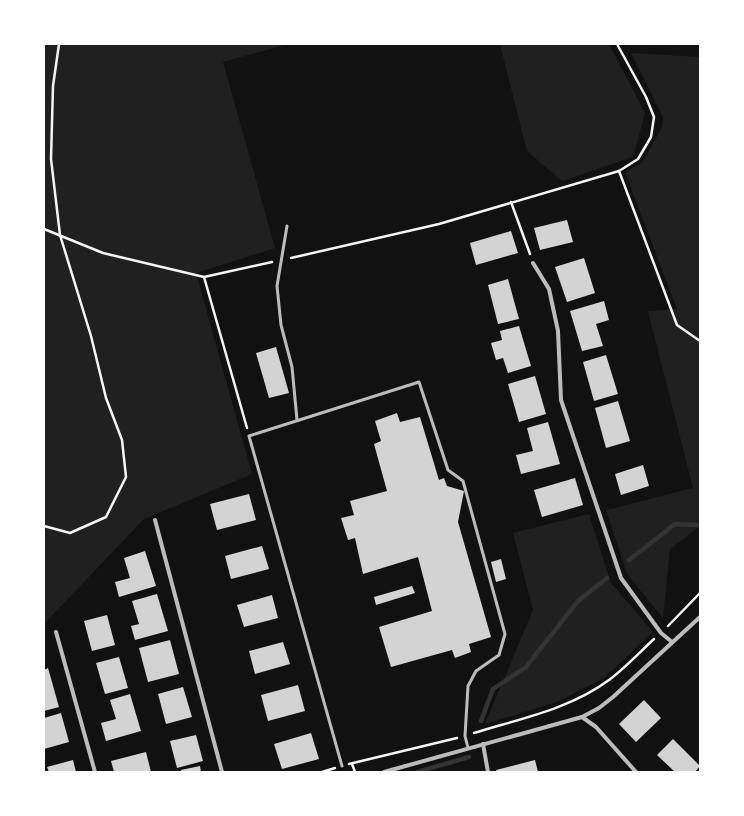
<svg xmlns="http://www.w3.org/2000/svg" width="744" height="816" font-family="Poppins,sans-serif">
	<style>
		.green { fill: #202020 }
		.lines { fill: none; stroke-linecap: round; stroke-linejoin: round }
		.stream { stroke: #333; stroke-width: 4.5 }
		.building { fill: #d3d3d3 }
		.path { stroke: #f5f5f5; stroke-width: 2.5 }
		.service { stroke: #bcbcbc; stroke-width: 3 }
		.minor { stroke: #bcbcbc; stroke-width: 4 }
	</style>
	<rect width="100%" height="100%" fill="#111"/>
	<!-- green -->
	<g class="green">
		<polygon points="44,44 288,44 223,62 275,248 196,273 252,474 144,519 44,624"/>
		<polygon points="500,44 609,44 645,113 633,157 562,181 527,151"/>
		<polygon points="631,53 700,57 700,526 670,549 663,618 627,574 606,510 693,488 648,311 677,309 625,172 643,162 662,127 663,117"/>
		<polygon points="589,514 611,583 653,632 604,678 557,702 485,724 533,610 513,533"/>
	</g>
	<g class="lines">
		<!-- stream -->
		<g class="stream">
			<polyline points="629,560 675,524 700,525"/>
			<polyline points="481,721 493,689 526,667 578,601 607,578"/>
			<polyline points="417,772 469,757"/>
		</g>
	</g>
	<!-- building -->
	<g class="building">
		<polygon points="567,220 573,242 540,250 534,228"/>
		<polygon points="511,231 518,253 476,265 470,243"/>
		<polygon points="584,258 595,293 567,302 555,267"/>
		<polygon points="508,279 519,319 498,324 488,285"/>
		<polygon points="604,301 609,320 596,324 603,346 582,351 570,311"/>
		<polygon points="519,326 531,366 508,373 503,358 496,360 491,343 502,340 500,331"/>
		<polygon points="276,347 289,393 269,398 256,353"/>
		<polygon points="606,355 618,394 594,401 583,362"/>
		<polygon points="535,376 546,414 519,422 508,384"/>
		<polygon points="618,401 630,441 606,448 595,408"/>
		<polygon points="397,413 400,422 420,417 439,480 444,478 447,486 464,491 458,522 491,637 469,644 471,652 455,658 452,650 391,667 379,627 432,611 418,557 363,574 355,538 348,540 341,518 354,515 350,501 387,491 374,444 381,441 375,421"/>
		<polygon points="548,422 560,464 521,474 516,455 533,451 527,428"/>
		<polygon points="643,465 649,486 621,495 615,474"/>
		<polygon points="575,478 583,505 542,517 534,490"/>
		<polygon points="249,494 256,520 217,530 210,504"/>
		<polygon points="262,546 269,569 231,579 225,556"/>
		<polygon points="145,551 156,586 119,597 115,582 130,578 124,558"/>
		<polygon points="501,559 506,579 496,582 491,562"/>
		<polygon points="412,586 415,593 376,605 374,597"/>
		<polygon points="157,594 168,631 135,640 131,626 139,624 132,601"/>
		<polygon points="272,595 278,618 244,627 237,605"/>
		<polygon points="107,615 115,645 92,651 84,621"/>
		<polygon points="170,640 179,674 148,682 139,648"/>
		<polygon points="283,642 290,664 255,674 249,651"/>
		<polygon points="119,657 128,688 105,694 96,663"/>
		<polygon points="48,668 59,707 44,711 44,670"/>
		<polygon points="298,685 305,711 268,721 261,695"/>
		<polygon points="183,687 192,717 166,724 158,694"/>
		<polygon points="130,694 141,731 106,741 101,723 116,719 110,700"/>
		<polygon points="644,700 661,718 636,742 619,724"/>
		<polygon points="61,713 69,742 44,749 44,718"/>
		<polygon points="311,733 319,759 282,769 274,744"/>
		<polygon points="196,735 203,761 177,768 170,741"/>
		<polygon points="673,739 700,766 695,772 675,772 657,755"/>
		<polygon points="146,752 151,772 114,772 111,761"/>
		<polygon points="73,760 76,772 49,772 47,767"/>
		<polygon points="535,760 538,772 497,772 496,770"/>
		<polygon points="200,766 201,772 181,772 181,770"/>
	</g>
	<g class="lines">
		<!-- path -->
		<g class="path">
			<polyline points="619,171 677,325 700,341"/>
			<polyline points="511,202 530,254"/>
			<polyline points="44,229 103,253 204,277 272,262"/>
			<polyline points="291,258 439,224 619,171 638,159 651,137 654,117 646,97 617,44"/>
			<polyline points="204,277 247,428"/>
			<polyline points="44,526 70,533 106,517 126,477 122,440 106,398 91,336 60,235 51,159 53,86 59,44"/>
			<polyline points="668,626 700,593"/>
			<path d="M 474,733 C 519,719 570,709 609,680 C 625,668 639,653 654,639"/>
			<polyline points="349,764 457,738"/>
			<polyline points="352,764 355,772"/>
			<polyline points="322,772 335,768"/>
		</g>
		<!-- service -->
		<g class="service">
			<polyline points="287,226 277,286 281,325 292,367 297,420"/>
			<polyline points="342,766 249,436 419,382 448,470 463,481 505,634 499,655 476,671 468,686 465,736 468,748"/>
		</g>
		<!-- minor -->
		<g class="minor">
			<polyline points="533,263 549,289 558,331 561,400 621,578 661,633 672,642"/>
			<polyline points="155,520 222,772"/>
			<polyline points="56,632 95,772"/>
			<polyline points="582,717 596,727 636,772"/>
			<polyline points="483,744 488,772"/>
			<polyline points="384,772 582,717 599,708 613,697 700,617"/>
		</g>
	</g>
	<!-- border -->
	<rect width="744" height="816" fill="none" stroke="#ffffff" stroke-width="90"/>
</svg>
